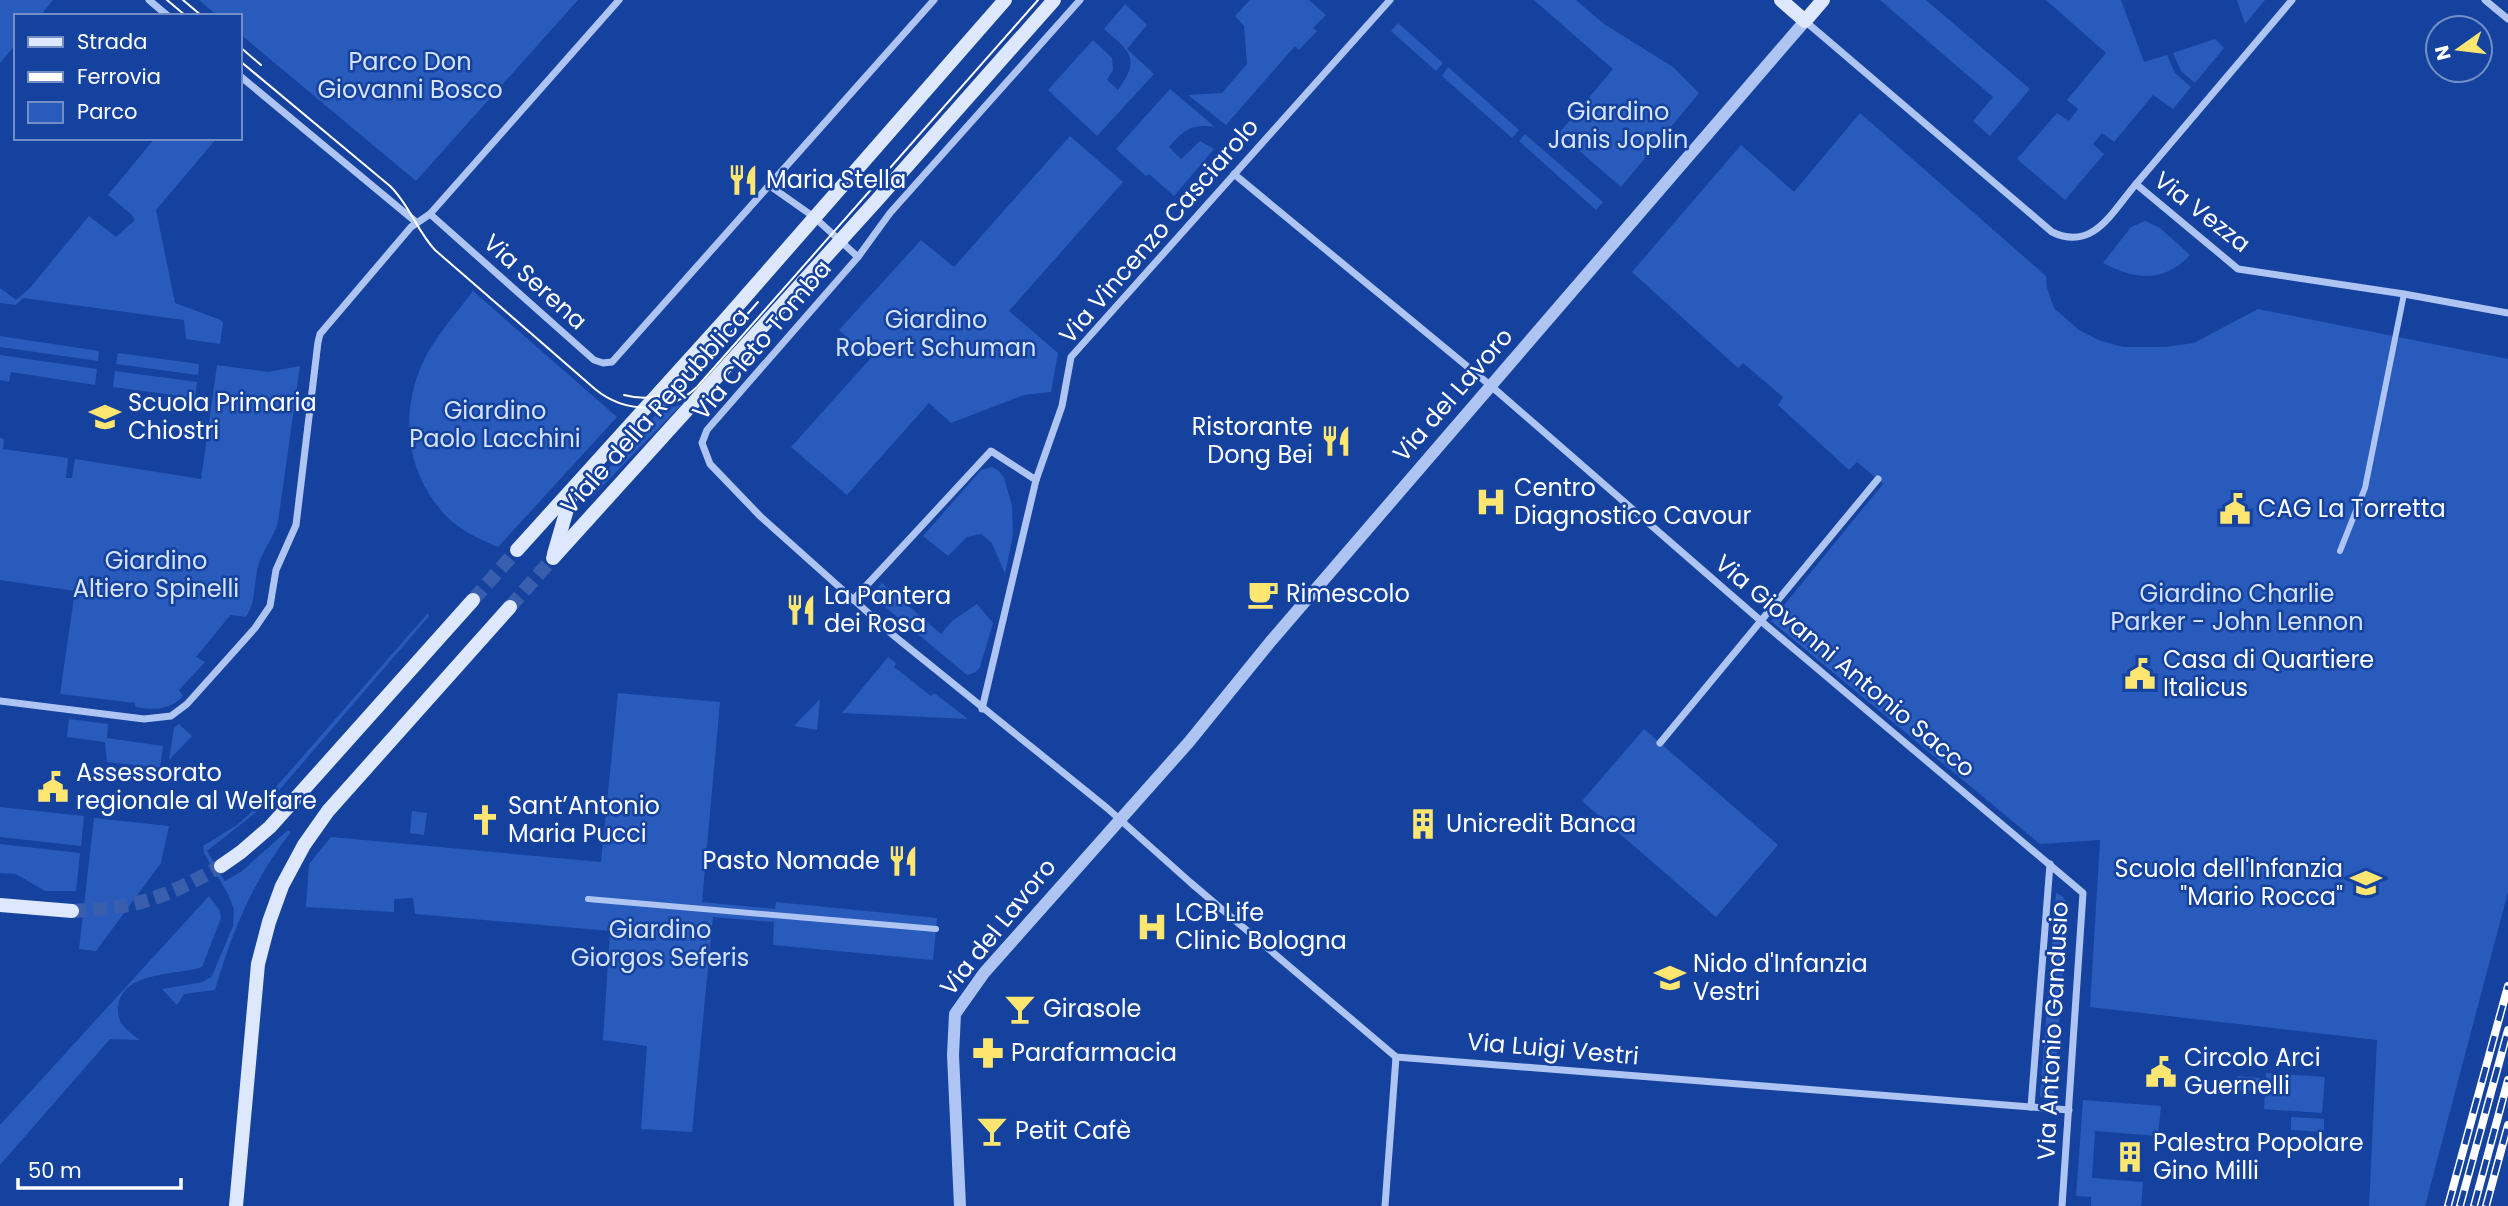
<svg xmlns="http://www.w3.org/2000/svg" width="2508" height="1206" font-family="Poppins,sans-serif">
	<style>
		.green { fill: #295bbc }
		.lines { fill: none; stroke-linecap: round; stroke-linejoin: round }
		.secondary-tunnel { stroke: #385ead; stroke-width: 14; stroke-dasharray: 14 7; stroke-linecap: butt }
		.pedestrian { stroke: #aec5f3; stroke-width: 6 }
		.minor { stroke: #aec5f3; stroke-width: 7 }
		.tertiary { stroke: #aec5f3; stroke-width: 12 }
		.secondary { stroke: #dde7fd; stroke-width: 14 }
		.tram { stroke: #fff; stroke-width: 2 }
		.rail-casing { stroke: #fff; stroke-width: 8 }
		.rail { stroke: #15429e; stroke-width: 5; stroke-dasharray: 16; stroke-linecap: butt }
		.labels { text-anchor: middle; stroke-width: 5; stroke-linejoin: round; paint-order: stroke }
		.park-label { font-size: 24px; fill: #d6e3fd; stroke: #15429e }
		.poi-label { font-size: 24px; fill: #fff; stroke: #15429e; text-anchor: start }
		.street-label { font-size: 24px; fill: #fff; stroke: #15429e }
	</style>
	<rect width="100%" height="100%" fill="#15429e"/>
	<!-- green -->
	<g class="green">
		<polygon points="0,0 53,0 40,16 16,16 16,44 0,63"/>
		<polygon points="199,0 578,0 416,181 240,34 240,16 218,16"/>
		<polygon points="1250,0 1309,0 1326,15 1313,28 1317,31 1299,50 1295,46 1226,125 1188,95 1222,93 1247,64 1244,26 1235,16"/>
		<polygon points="1534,0 1576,0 1604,24 1673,67 1699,93 1621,187 1559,133 1613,69"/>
		<polygon points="1880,0 1926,0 2030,89 1990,136 1973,121 1993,97"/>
		<polygon points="2046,0 2121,0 2144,62 2167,55 2175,73 2191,87 2173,109 2153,95 2114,142 2102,133 2093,144 2104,154 2065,200 2017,159 2057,113 2069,121 2078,109 2067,100 2106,53"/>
		<polygon points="2237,0 2265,0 2245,24"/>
		<path d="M 1125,4 L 1147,25 L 1127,49 L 1154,74 L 1097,136 L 1048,90 L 1093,40 L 1112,58 L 1113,70 L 1107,80 L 1118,90 C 1142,58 1129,51 1104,29 Z"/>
		<polygon points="1398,23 1443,63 1436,71 1391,31"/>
		<polygon points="2215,39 2224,48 2195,83 2181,71 2173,53"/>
		<polygon points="1448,67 1519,130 1512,138 1442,76"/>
		<path d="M 1170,89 L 1215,127 C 1193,123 1183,130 1169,147 L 1181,159 L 1200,141 L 1214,149 L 1174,196 L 1149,174 L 1146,176 L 1116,149 Z"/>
		<polygon points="1860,113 2046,276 2047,288 2054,308 2079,330 2098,340 2123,347 2165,347 2194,343 2258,309 2508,359 2508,892 2425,1206 2369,1206 2377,1040 2090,1007 2100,840 2040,844 1771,621 1883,484 1857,462 1849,470 1778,405 1783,397 1743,363 1738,368 1632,272 1741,145 1794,192"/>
		<polygon points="1525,134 1603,202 1596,210 1519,141"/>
		<polygon points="1070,136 1123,182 1009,311 1058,353 1051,392 1024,395 951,423 929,403 847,495 791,447 870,359 839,330 921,240 954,267"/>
		<polygon points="155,138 217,138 156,210 175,303 221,320 223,323 220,344 186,339 184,320 23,298 16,305 0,303 0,288 16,300 30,288 89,216 116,237 135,220 131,214 108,195"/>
		<path d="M 2145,221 L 2160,228 L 2190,255 C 2164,283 2135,280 2103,263 L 2131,227 Z"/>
		<path d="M 473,291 L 617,417 L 498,547 C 481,540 461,531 447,517 C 406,474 399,415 423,362 C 433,340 458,311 473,291 Z"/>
		<polygon points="0,336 99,351 98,361 0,347"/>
		<polygon points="118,353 199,364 198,375 116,364"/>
		<polygon points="0,355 97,369 95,385 11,372 9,382 0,380"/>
		<path d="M 217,365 L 268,372 L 300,366 L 278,522 C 274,537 264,548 259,563 C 253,581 257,600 246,617 L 231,615 L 228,618 L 196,657 L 205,662 L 179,690 L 183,696 C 169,711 153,710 135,707 L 135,703 L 60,694 L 75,591 L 0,580 L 0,438 L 4,439 L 3,449 L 68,458 L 66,478 L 72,478 L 75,459 L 201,479 Z"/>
		<polygon points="115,371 197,382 195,398 113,387"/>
		<polygon points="681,405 592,497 587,493 660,410"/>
		<polygon points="992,467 999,471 1004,478 1012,505 1013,535 1005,574 992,543 981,534 967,537 948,556 923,536 981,470"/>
		<polygon points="882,583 941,634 952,621 977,604 993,623 980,667 976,672 967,675 871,595"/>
		<path d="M 428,613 L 429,616 L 269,802 L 207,851 L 225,881 L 242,871 L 288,830 L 291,832 C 254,878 231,934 215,990 L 184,994 L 177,1005 L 162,989 L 203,982 L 212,976 L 233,926 L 234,910 L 229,896 L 204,853 L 203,846 L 237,825 L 263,802 Z"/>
		<polygon points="888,657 896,663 894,667 931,696 934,693 968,719 842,713"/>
		<polygon points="618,693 720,702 702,902 775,909 776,902 937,918 933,960 773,945 774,922 713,917 692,1132 641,1129 647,1046 603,1040 610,931 415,914 413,898 394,899 394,912 306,907 309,864 331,837 601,862"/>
		<polygon points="820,699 817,730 794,726"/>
		<polygon points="69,719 108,724 107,738 163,746 160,768 107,762 105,742 67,737"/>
		<polygon points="179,724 192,736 169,760 174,728"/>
		<polygon points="1644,729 1778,845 1716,917 1582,801"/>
		<polygon points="0,807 84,816 81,846 0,837"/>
		<polygon points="412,811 427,813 424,835 410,833"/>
		<polygon points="94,818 169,826 161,863 96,951 79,949"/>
		<polygon points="0,844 80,853 76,891 45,891 16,874 0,873"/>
		<polygon points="2056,893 2062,896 2068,904 2054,1093 2040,1097"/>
		<path d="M 209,896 L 220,911 L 221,918 L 202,967 C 176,976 124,970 118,1006 C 116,1024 128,1031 140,1040 L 110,1039 L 0,1165 L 0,1125 Z"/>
		<polygon points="2266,1073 2325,1077 2322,1113 2264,1109"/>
		<polygon points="2237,1076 2261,1078 2260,1092 2236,1091"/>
		<polygon points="2083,1100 2161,1106 2158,1136 2095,1131 2092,1178 2143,1182 2141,1206 2091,1206 2091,1197 2076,1196"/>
		<polygon points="2291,1117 2324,1119 2324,1132 2291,1130"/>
	</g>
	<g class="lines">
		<!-- secondary-tunnel -->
		<g class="secondary-tunnel">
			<polyline points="473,600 517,550"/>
			<polyline points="510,607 553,558"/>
			<path d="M 72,911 C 135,909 167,897 221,866"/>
		</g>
		<!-- pedestrian -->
		<g class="pedestrian">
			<polyline points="2340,551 2365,488 2404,294"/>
			<polyline points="588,899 936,929"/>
		</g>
		<!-- minor -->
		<g class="minor">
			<polyline points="149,0 168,16"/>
			<polyline points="1080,0 890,213 858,257 707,430 702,443 710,464 760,516 893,635 1107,808 1191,883 1396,1057 2069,1110"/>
			<polyline points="2485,0 2508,19"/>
			<path d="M 1805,21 L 2052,232 C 2093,252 2112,212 2136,184 L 2238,269 L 2404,294 L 2508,313"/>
			<polyline points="240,76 416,222"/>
			<polyline points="1234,174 1491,386 1761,621 2083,893 2062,1206"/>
			<polyline points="2136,184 2292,0"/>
			<polyline points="770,186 814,217 858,257"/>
			<polyline points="430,214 594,360 603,363 612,362 934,0"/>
			<polyline points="853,600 991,451 1036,480"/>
			<polyline points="0,701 144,719 171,716 187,704 255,628 270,606 276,570 296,525 318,342 320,334 411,227 430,214 619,0"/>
			<polyline points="982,709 1036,480 1062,406 1071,357 1390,0"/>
			<polyline points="1660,743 1878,479"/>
			<polyline points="2031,1107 2050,864"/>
			<polyline points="1385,1206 1396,1057"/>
		</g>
		<!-- tertiary -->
		<polyline class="tertiary" points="960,1206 953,1055 955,1014 984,973 1189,742 1271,641 1805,21"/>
		<!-- secondary -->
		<g class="secondary">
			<polyline points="1781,0 1805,21 1823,0"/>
			<polyline points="517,550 724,321 1005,0"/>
			<polyline points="554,554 572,492"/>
			<polyline points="553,558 877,200 1054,0"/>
			<polyline points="221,866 241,852 270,827 473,600"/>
			<polyline points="0,905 72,911"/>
			<polyline points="236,1206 258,964 269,922 282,886 304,845 328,811 510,607"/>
		</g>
		<!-- tram -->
		<g class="tram">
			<polyline points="167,0 186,16"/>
			<polyline points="183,0 202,16"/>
			<polyline points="240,47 261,65"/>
			<path d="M 240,61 L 390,186 C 409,204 417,231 435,250 L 595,389 C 624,413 668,415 697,387 L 1038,0"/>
			<path d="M 624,395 C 647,401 673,397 690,379 L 758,302"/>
		</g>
		<defs>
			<g id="rail">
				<polyline points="2448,1206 2508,986"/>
				<polyline points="2460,1206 2508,1030"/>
				<polyline points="2474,1206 2508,1080"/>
				<polyline points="2486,1206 2508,1125"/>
			</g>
		</defs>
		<!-- rail casing -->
		<use href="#rail" class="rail-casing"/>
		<!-- rail -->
		<use href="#rail" class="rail"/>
	</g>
	<!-- icons -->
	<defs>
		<symbol id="restaurant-bare" viewBox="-9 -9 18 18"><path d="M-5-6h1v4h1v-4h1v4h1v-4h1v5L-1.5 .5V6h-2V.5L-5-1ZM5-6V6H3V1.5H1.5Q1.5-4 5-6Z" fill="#ffe670" stroke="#15429e" stroke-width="2.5" paint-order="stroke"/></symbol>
		<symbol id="school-bare" viewBox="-9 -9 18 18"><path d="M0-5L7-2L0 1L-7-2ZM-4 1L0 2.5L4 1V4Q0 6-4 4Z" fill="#ffe670" stroke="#15429e" stroke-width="2.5" paint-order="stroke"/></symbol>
		<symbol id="hospital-bare" viewBox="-9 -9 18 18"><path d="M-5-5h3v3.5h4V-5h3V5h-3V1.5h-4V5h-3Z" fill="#ffe670" stroke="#15429e" stroke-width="2.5" paint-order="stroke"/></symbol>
		<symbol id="civic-bare" viewBox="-9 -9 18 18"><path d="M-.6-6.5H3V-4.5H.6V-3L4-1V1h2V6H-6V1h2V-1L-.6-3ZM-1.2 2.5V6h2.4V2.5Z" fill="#ffe670" stroke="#15429e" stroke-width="2.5" paint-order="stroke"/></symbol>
		<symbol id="cafe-bare" viewBox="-9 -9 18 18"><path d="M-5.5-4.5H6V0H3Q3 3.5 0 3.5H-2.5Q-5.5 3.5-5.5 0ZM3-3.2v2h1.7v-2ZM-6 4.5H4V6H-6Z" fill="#ffe670" stroke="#15429e" stroke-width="2.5" paint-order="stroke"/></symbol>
		<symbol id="church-bare" viewBox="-9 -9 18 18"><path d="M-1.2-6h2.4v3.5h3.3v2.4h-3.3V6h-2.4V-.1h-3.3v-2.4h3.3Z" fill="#ffe670" stroke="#15429e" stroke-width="2.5" paint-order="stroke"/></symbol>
		<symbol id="building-bare" viewBox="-9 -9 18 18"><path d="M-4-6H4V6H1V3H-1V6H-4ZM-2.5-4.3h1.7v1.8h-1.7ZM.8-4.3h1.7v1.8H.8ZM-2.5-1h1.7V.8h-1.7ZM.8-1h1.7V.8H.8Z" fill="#ffe670" stroke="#15429e" stroke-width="2.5" paint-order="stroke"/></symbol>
		<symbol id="bar-bare" viewBox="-9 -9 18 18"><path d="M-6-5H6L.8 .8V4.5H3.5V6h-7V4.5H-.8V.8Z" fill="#ffe670" stroke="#15429e" stroke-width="2.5" paint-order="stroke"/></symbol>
		<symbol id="pharmacy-bare" viewBox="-9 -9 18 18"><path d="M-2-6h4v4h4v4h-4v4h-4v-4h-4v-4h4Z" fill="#ffe670" stroke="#15429e" stroke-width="2.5" paint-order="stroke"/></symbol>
	</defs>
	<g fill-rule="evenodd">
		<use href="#restaurant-bare" x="721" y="158" width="44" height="44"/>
		<use href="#school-bare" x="83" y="395" width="44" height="44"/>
		<use href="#restaurant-bare" x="1314" y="419" width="44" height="44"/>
		<use href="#hospital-bare" x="1469" y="480" width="44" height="44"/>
		<use href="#civic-bare" x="2213" y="487" width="44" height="44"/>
		<use href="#cafe-bare" x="1241" y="572" width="44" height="44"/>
		<use href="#restaurant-bare" x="779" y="588" width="44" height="44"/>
		<use href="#civic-bare" x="2118" y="652" width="44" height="44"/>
		<use href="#civic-bare" x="31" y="765" width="44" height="44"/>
		<use href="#church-bare" x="463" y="798" width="44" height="44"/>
		<use href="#building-bare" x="1401" y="802" width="44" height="44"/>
		<use href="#restaurant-bare" x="881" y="839" width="44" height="44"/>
		<use href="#school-bare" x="2344" y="861" width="44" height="44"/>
		<use href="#hospital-bare" x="1130" y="905" width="44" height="44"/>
		<use href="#school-bare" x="1648" y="956" width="44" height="44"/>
		<use href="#bar-bare" x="998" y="987" width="44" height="44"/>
		<use href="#pharmacy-bare" x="966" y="1031" width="44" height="44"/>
		<use href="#civic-bare" x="2139" y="1050" width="44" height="44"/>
		<use href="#bar-bare" x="970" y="1109" width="44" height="44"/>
		<use href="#building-bare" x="2108" y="1135" width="44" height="44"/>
	</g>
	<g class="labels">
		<!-- park labels -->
		<g class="park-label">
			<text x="410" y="70">Parco Don<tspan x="410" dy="28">Giovanni Bosco</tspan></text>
			<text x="1618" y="120">Giardino<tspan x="1618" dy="28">Janis Joplin</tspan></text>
			<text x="936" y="328">Giardino<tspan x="936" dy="28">Robert Schuman</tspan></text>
			<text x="495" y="419">Giardino<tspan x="495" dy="28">Paolo Lacchini</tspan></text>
			<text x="156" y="569">Giardino<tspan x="156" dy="28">Altiero Spinelli</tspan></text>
			<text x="2237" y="602">Giardino Charlie<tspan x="2237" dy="28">Parker - John Lennon</tspan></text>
			<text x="660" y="938">Giardino<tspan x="660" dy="28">Giorgos Seferis</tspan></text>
		</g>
		<!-- poi labels -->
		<g class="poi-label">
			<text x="766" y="188">Maria Stella</text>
			<text x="128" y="411">Scuola Primaria<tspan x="128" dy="28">Chiostri</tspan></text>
			<text x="1313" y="435" text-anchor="end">Ristorante<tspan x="1313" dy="28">Dong Bei</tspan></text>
			<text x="1514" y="496">Centro<tspan x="1514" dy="28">Diagnostico Cavour</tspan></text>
			<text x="2258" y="517">CAG La Torretta</text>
			<text x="1286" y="602">Rimescolo</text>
			<text x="824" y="604">La Pantera<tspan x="824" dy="28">dei Rosa</tspan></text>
			<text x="2163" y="668">Casa di Quartiere<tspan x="2163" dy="28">Italicus</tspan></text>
			<text x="76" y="781">Assessorato<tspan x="76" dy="28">regionale al Welfare</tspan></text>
			<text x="508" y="814">Sant’Antonio<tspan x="508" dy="28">Maria Pucci</tspan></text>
			<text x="1446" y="832">Unicredit Banca</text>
			<text x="880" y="869" text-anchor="end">Pasto Nomade</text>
			<text x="2343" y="877" text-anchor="end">Scuola dell'Infanzia<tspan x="2343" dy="28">"Mario Rocca"</tspan></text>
			<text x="1175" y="921">LCB Life<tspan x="1175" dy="28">Clinic Bologna</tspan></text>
			<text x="1693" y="972">Nido d'Infanzia<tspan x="1693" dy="28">Vestri</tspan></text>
			<text x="1043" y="1017">Girasole</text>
			<text x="1011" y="1061">Parafarmacia</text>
			<text x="2184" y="1066">Circolo Arci<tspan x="2184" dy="28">Guernelli</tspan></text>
			<text x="1015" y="1139">Petit Cafè</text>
			<text x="2153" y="1151">Palestra Popolare<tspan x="2153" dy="28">Gino Milli</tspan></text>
		</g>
		<!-- street labels -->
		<g class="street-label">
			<text transform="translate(2202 212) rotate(38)" y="8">Via Vezza</text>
			<text transform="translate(1159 231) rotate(-49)" y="8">Via Vincenzo Casciarolo</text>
			<text transform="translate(535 282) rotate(42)" y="8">Via Serena</text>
			<text transform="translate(762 340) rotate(-50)" y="8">Via Cleto Tomba</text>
			<text transform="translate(1453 395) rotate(-49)" y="8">Via del Lavoro</text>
			<text transform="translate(655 411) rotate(-48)" y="8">Viale della Repubblica</text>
			<text transform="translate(1845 666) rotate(40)" y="8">Via Giovanni Antonio Sacco</text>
			<text transform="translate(998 927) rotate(-51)" y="8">Via del Lavoro</text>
			<text transform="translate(2053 1031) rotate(-87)" y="8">Via Antonio Gandusio</text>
			<text transform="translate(1553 1049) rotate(5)" y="8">Via Luigi Vestri</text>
		</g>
	</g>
	<!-- legend -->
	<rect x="14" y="14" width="228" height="126" fill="#15429e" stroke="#738ec5" stroke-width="2"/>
	<rect x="28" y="37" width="35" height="10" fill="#dde7fd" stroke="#738ec5" stroke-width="2"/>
	<text x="77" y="49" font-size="21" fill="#ffffff">Strada</text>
	<rect x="28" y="72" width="35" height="10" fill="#ffffff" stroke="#738ec5" stroke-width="2"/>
	<text x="77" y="84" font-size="21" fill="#ffffff">Ferrovia</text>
	<rect x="28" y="102" width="35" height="21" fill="#295bbc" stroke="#738ec5" stroke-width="2"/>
	<text x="77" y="119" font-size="21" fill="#ffffff">Parco</text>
	<!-- north arrow -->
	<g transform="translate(2459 49) rotate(256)"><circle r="33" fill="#15429e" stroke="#738ec5" stroke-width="2"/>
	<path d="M0-5L12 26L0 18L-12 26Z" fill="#ffe670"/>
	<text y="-10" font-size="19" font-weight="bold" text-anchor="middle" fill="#ffffff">N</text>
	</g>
	<!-- scale -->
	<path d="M18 1178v10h163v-10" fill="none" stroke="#ffffff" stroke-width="3.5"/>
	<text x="28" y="1178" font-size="21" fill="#ffffff" stroke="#15429e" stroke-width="5" paint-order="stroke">50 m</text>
</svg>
